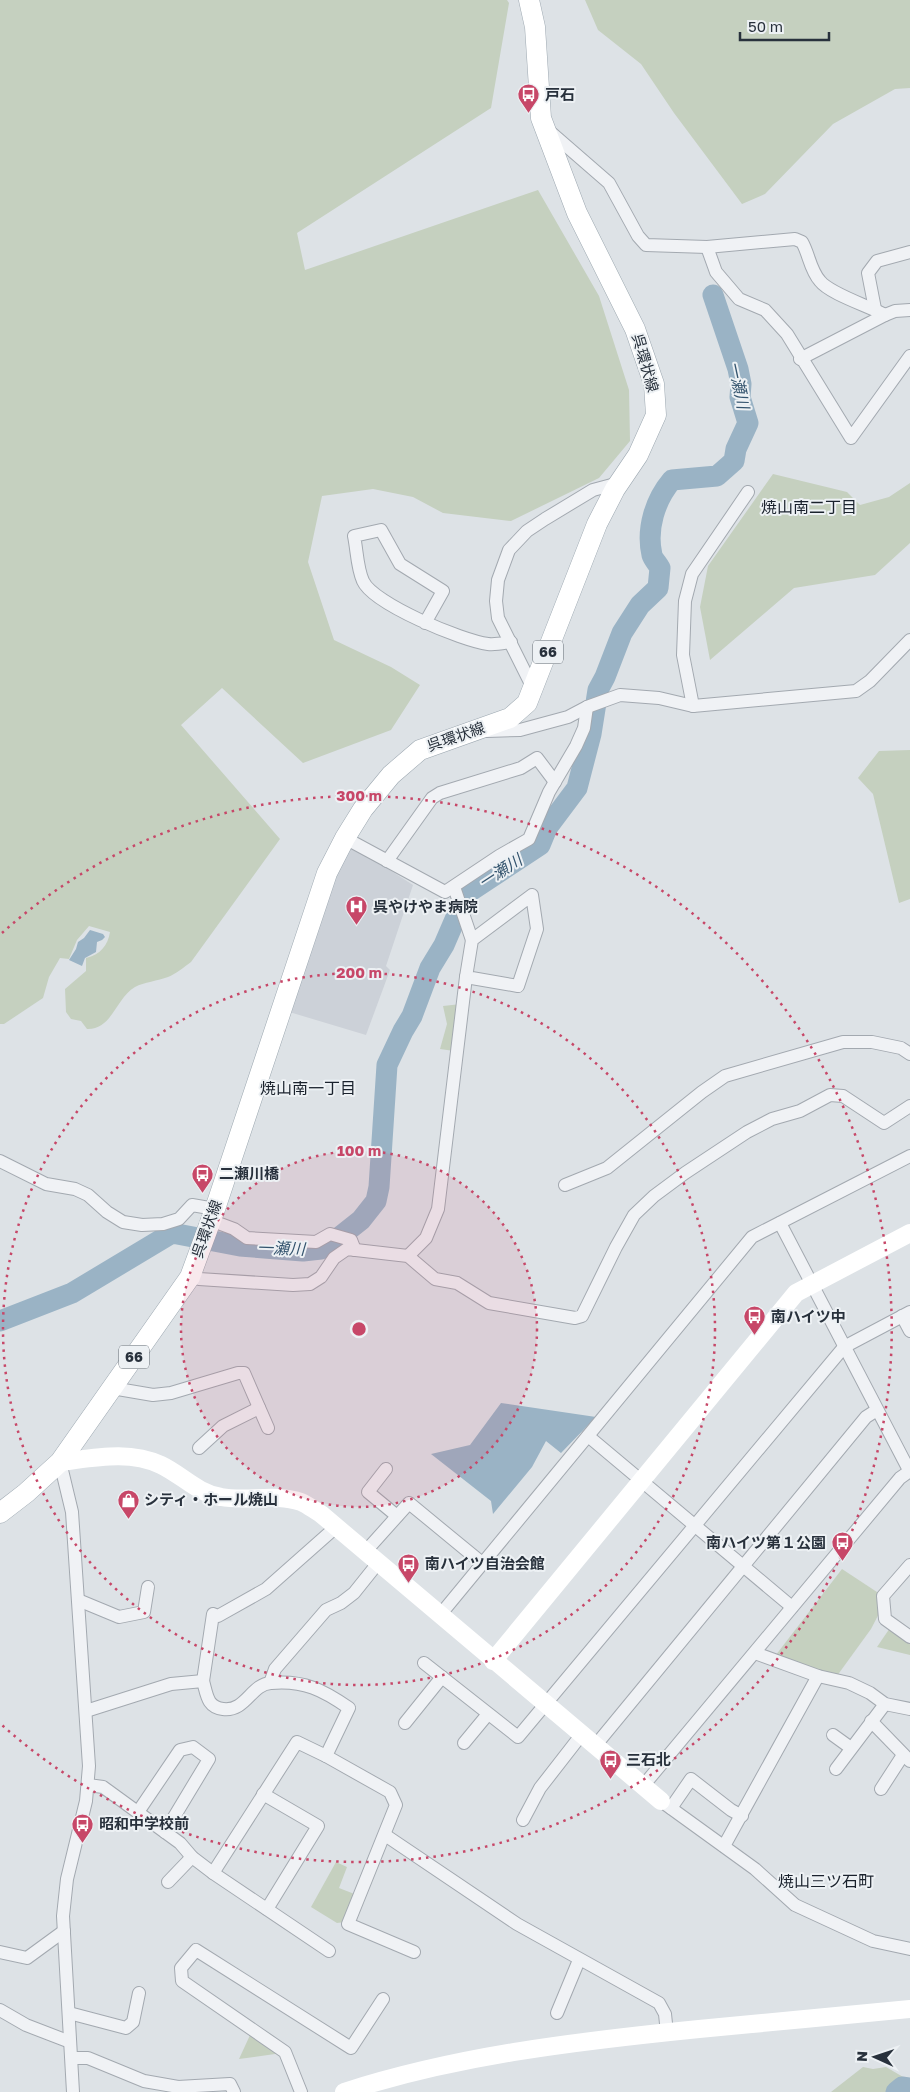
<svg xmlns="http://www.w3.org/2000/svg" width="910" height="2092" font-family="'Golos Text','Noto Sans JP',sans-serif">
	<style>
		.built { fill: #ccd1d8 }
		.green { fill: #c5d0bf }
		.water { fill: #9ab3c5 }
		.lines { fill: none; stroke-linecap: round; stroke-linejoin: round }
		.river { stroke: #9ab3c5; stroke-width: 21 }
		.street-casing { stroke: #a3a9b0; stroke-width: 14 }
		.primary-casing { stroke: #9da8b1; stroke-width: 21 }
		.street { stroke: #f0f2f5; stroke-width: 12 }
		.secondary { stroke: #fff; stroke-width: 18 }
		.primary { stroke: #fff; stroke-width: 20 }
		.ring { fill: none; stroke: #c74768; stroke-width: 2.5; stroke-dasharray: 2.5 5 }
		.labels { text-anchor: middle; stroke-width: 4; stroke-linejoin: round; paint-order: stroke }
		.shield { fill: #edf1f4; stroke: #636b73; stroke-width: 1 }
		.shield-label { font-size: 14px; font-weight: bold; fill: #28313c }
		.poi-label { font-size: 15px; font-weight: bold; fill: #28313c; stroke: #edf1f4; text-anchor: start }
		.street-label { font-size: 15px; fill: #28313c; stroke: #edf1f4 }
		.water-label { font-size: 16px; font-style: italic; fill: #34546e; stroke: #edf1f4 }
		.neighbourhood-label { font-size: 16px; fill: #1a222d; stroke: #edf1f4 }
		.centre { fill: #c74768; stroke: #edf1f4; stroke-width: 2.5 }
		.ring-label { font-size: 15px; text-anchor: middle; font-weight: bold; fill: #c74768; stroke: #edf1f4; stroke-width: 4; stroke-linejoin: round; paint-order: stroke }
	</style>
	<rect width="100%" height="100%" fill="#dde2e6"/>
	<!-- built -->
	<polygon class="built" points="351,845 413,885 386,966 390,970 366,1035 286,1011 331,879"/>
	<!-- green -->
	<g class="green">
		<path d="M 0,0 L 507,0 L 509,3 L 491,108 L 297,233 L 305,270 L 538,190 L 599,296 L 629,390 L 630,441 L 599,478 L 511,521 L 443,513 L 413,497 L 373,489 L 322,496 L 308,562 L 334,640 L 391,667 L 420,685 L 391,730 L 303,763 L 222,688 L 181,725 L 280,839 L 191,962 C 184,967 176,974 168,977 C 158,981 144,982 135,987 C 116,998 112,1030 87,1029 L 81,1021 L 71,1019 L 66,1012 L 65,989 L 86,971 L 86,958 C 100,955 108,945 110,932 L 89,926 L 77,940 L 69,959 L 60,958 L 49,977 L 43,998 L 4,1024 L 0,1024 Z"/>
		<polygon points="585,0 910,0 910,88 895,89 833,124 765,194 742,204 674,113 641,64 598,30"/>
		<polygon points="773,474 847,492 860,505 889,497 910,483 910,543 875,575 794,588 710,660 700,607 708,566"/>
		<polygon points="910,750 910,899 899,903 873,794 858,778 879,751"/>
		<polygon points="461,1004 454,1051 440,1049 447,1024 443,1006"/>
		<polygon points="842,1569 883,1596 884,1604 871,1629 834,1680 772,1660"/>
		<polygon points="892,1625 910,1637 910,1655 877,1647"/>
		<polygon points="336,1862 347,1867 339,1888 357,1895 345,1922 337,1923 311,1907"/>
		<polygon points="251,2033 282,2053 239,2059"/>
		<polygon points="863,2067 873,2069 886,2067 910,2081 910,2083 890,2092 831,2092"/>
	</g>
	<!-- water -->
	<g class="water">
		<polygon points="90,930 103,934 105,937 102,940 97,942 96,952 85,958 82,966 69,960 76,949 78,942 84,938"/>
		<polygon points="501,1403 596,1417 561,1453 546,1441 532,1467 493,1514 491,1501 431,1454 470,1445"/>
	</g>
	<g class="lines">
		<!-- river -->
		<g class="river">
			<path d="M 0,1321 L 72,1293 L 172,1233 L 240,1246 L 303,1251 L 321,1249 L 332,1243 L 361,1220 L 376,1201 L 379,1187 L 387,1065 L 403,1031 L 412,1016 L 430,968 L 444,945 L 466,894 L 540,845 L 547,828 L 577,788 L 591,734 L 598,690 L 605,677 L 622,633 L 640,605 L 658,588 L 660,568 C 658,564 653,559 652,555 C 646,529 655,500 672,480 L 717,476 L 734,461 L 736,449 L 748,423 L 740,397 L 741,384 L 738,369 L 713,295"/>
			<polyline points="896,2092 902,2087 910,2088"/>
		</g>
		<defs>
			<g id="street">
				<path d="M 548,130 L 609,183 L 638,236 L 646,245 L 707,247 L 795,239 L 802,242 C 809,254 810,270 820,281 C 830,294 869,306 885,315"/>
				<polyline points="707,247 716,272 739,299 765,310 787,334 851,438 910,356"/>
				<polyline points="875,309 868,273 877,261 910,252"/>
				<polyline points="800,359 885,315 895,311 910,310"/>
				<path d="M 425,623 L 443,591 L 400,564 L 381,530 L 354,536 C 357,550 357,568 363,581 C 373,604 463,641 488,644 C 495,645 504,643 511,642"/>
				<polyline points="533,688 498,618 496,601 498,580 509,550 527,531 545,519 593,490 619,483"/>
				<polyline points="693,706 683,655 685,601 692,574 748,492"/>
				<polyline points="487,731 520,730 568,717 587,707 620,695 659,698 693,706 856,691 870,681 910,640"/>
				<polyline points="345,838 445,892 499,856 529,839 549,792 576,746 584,728 587,707"/>
				<polyline points="387,861 432,798 440,793 521,768 537,758 555,782"/>
				<polyline points="454,887 472,940"/>
				<polygon points="532,895 537,929 518,986 466,977 472,940"/>
				<polyline points="0,1161 46,1184 75,1189 88,1195 107,1212 123,1222 142,1225 163,1224 179,1219 192,1205 215,1209"/>
				<polyline points="565,1185 607,1168 702,1092 725,1076 843,1042 872,1042 901,1048 910,1054"/>
				<polyline points="210,1220 234,1229 247,1238 316,1242 330,1234 351,1240 355,1250"/>
				<polyline points="780,1223 910,1472"/>
				<polyline points="408,1256 426,1238 438,1209 466,977"/>
				<polyline points="190,1277 199,1279 293,1285 310,1284 321,1277 334,1258 347,1249 408,1256 435,1279 457,1283 489,1303 575,1318 582,1316 616,1247 634,1215 654,1196 685,1173 747,1132 772,1119 800,1111 830,1095 843,1096 884,1123 910,1106"/>
				<polyline points="902,1316 910,1331"/>
				<polyline points="112,1388 153,1395 171,1393 238,1373 244,1373 268,1428"/>
				<polyline points="588,1436 792,1607"/>
				<polyline points="199,1448 223,1426 259,1408"/>
				<polyline points="60,1462 72,1512 89,1766 86,1801 67,1879 63,1916 73,2092"/>
				<polyline points="386,1469 368,1492 397,1516"/>
				<polyline points="365,1552 409,1503 482,1563"/>
				<polyline points="910,1565 883,1596 885,1619 910,1637"/>
				<polyline points="78,1600 119,1617 144,1612 148,1587"/>
				<polyline points="440,1615 752,1237 910,1156"/>
				<polyline points="755,1653 818,1676 849,1683 870,1693 885,1704 910,1709"/>
				<polyline points="424,1663 518,1737 844,1347 910,1312"/>
				<polyline points="203,1681 213,1614 218,1616 266,1589 336,1527"/>
				<polyline points="270,1683 275,1669 326,1610 341,1603 354,1593 378,1563"/>
				<path d="M 86,1711 L 171,1684 L 203,1681 C 207,1695 207,1707 223,1709 C 246,1712 251,1684 271,1683 C 304,1680 323,1690 349,1708 L 326,1756"/>
				<polyline points="871,1721 910,1761"/>
				<polyline points="405,1723 442,1677"/>
				<polyline points="833,1735 851,1748"/>
				<polyline points="464,1743 488,1714"/>
				<polyline points="595,1746 866,1417 877,1410"/>
				<polyline points="836,1769 885,1704"/>
				<polyline points="88,1785 103,1787 180,1843 192,1857 213,1873 329,1951"/>
				<polyline points="643,1786 900,1478 910,1471"/>
				<polyline points="881,1789 903,1755"/>
				<polyline points="263,1794 318,1826 267,1909"/>
				<polyline points="661,1801 755,1869 795,1905 873,1941 910,1949"/>
				<polyline points="671,1808 691,1779 731,1810 742,1816"/>
				<polyline points="138,1812 180,1750 193,1747 209,1759 165,1832"/>
				<polyline points="523,1820 540,1788 582,1734"/>
				<polyline points="385,1835 517,1924 659,2003 665,2014 667,2033"/>
				<polyline points="724,1846 818,1676"/>
				<polyline points="213,1873 297,1742 326,1756 390,1792 396,1805 348,1924 414,1952"/>
				<polyline points="168,1882 192,1857"/>
				<polyline points="0,1952 27,1958 64,1931"/>
				<polyline points="0,2010 26,2025 70,2042"/>
				<polyline points="69,2013 126,2028 133,2022 139,1993"/>
				<polyline points="557,2013 579,1960"/>
				<polyline points="72,2058 88,2058 144,2081 178,2087 230,2084 234,2092"/>
				<polyline points="301,2092 285,2052 182,1981 181,1968 196,1950 351,2048 383,1999"/>
			</g>
			<polyline id="primary" points="0,1513 26,1493 60,1462 190,1277 215,1209 327,873 345,838 363,809 391,775 420,750 510,718 527,703 597,524 615,489 638,455 656,415 654,384 635,329 577,213 541,118 535,27 529,0"/>
		</defs>
		<!-- street casing -->
		<use href="#street" class="street-casing"/>
		<!-- primary casing -->
		<use href="#primary" class="primary-casing"/>
		<!-- street -->
		<use href="#street" class="street"/>
		<!-- secondary -->
		<g class="secondary">
			<path d="M 60,1462 C 94,1458 129,1450 161,1465 C 182,1475 197,1493 221,1497 C 247,1502 275,1493 301,1502 C 308,1505 314,1510 321,1514 L 661,1801"/>
			<polyline points="493,1661 796,1293 910,1233"/>
			<path d="M 344,2092 C 458,2055 580,2041 699,2029 C 769,2023 840,2015 910,2009"/>
		</g>
		<!-- primary -->
		<use href="#primary" class="primary"/>
	</g>
	<!-- distance rings -->
	<circle cx="359" cy="1329" r="178" fill="#c74768" fill-opacity=".12"/>
	<g class="ring">
		<circle cx="359" cy="1329" r="178"/>
		<circle cx="359" cy="1329" r="356"/>
		<path d="M2 933A533 533 0 1 1 2 1725"/>
	</g>
	<!-- icons -->
	<defs>
		<symbol id="bus-pin" viewBox="-11 -11 22 30"><path d="M0 17L-7.5 6A9.5 9.5 0 1 1 7.5 6Z" fill="#c74768" stroke="#edf1f4"/><path d="M-5-6H5V4H4V6H2V4H-2V6H-4V4H-5ZM-3.5-4V0h7V-4ZM-3.5 1.2v1.5H-2V1.2ZM2 1.2v1.5H3.5V1.2Z" fill="#fff"/></symbol>
		<symbol id="hospital-pin" viewBox="-11 -11 22 30"><path d="M0 17L-7.5 6A9.5 9.5 0 1 1 7.5 6Z" fill="#c74768" stroke="#edf1f4"/><path d="M-5-5h3v3.5h4V-5h3V5h-3V1.5h-4V5h-3Z" fill="#fff"/></symbol>
		<symbol id="shop-pin" viewBox="-11 -11 22 30"><path d="M0 17L-7.5 6A9.5 9.5 0 1 1 7.5 6Z" fill="#c74768" stroke="#edf1f4"/><path d="M-5-2.5h2.3a2.7 3.5 0 0 1 5.4 0H5L5.5 6h-11ZM-1.5-2.5h3a1.5 2.3 0 0 0-3 0Z" fill="#fff"/></symbol>
	</defs>
	<g fill-rule="evenodd">
		<use href="#bus-pin" x="516" y="82" width="25" height="34"/>
		<use href="#hospital-pin" x="344" y="894" width="25" height="34"/>
		<use href="#bus-pin" x="190" y="1162" width="25" height="34"/>
		<use href="#bus-pin" x="742" y="1304" width="25" height="34"/>
		<use href="#shop-pin" x="116" y="1488" width="25" height="34"/>
		<use href="#bus-pin" x="830" y="1530" width="25" height="34"/>
		<use href="#bus-pin" x="396" y="1552" width="25" height="34"/>
		<use href="#bus-pin" x="598" y="1748" width="25" height="34"/>
		<use href="#bus-pin" x="70" y="1812" width="25" height="34"/>
	</g>
	<g class="labels">
		<!-- shield labels -->
		<g class="shield">
			<rect x="533" y="640.5" width="30" height="23" rx="4"/>
			<rect x="119" y="1345.5" width="30" height="23" rx="4"/>
		</g>
		<g class="shield-label">
			<text x="548" y="657">66</text>
			<text x="134" y="1362">66</text>
		</g>
		<!-- poi labels -->
		<g class="poi-label">
			<text x="545" y="100">戸石</text>
			<text x="373" y="912">呉やけやま病院</text>
			<text x="219" y="1179">二瀬川橋</text>
			<text x="771" y="1322">南ハイツ中</text>
			<text x="144" y="1505">シティ・ホール焼山</text>
			<text x="826" y="1548" text-anchor="end">南ハイツ第１公園</text>
			<text x="425" y="1569">南ハイツ自治会館</text>
			<text x="626" y="1765">三石北</text>
			<text x="99" y="1829">昭和中学校前</text>
		</g>
		<!-- street labels -->
		<g class="street-label">
			<text transform="translate(645 363) rotate(74)" y="5">呉環状線</text>
			<text transform="translate(456 737) rotate(-19)" y="5">呉環状線</text>
			<text transform="translate(207 1229) rotate(-70)" y="5">呉環状線</text>
		</g>
		<!-- water labels -->
		<g class="water-label">
			<text transform="translate(739 385) rotate(78)" y="6">一瀬川</text>
			<text transform="translate(500 871) rotate(-33)" y="6">一瀬川</text>
			<text transform="translate(281 1248) rotate(2)" y="6">一瀬川</text>
		</g>
		<!-- neighbourhood labels -->
		<g class="neighbourhood-label">
			<text x="809" y="513">焼山南二丁目</text>
			<text x="308" y="1094">焼山南一丁目</text>
			<text x="826" y="1887">焼山三ツ石町</text>
		</g>
	</g>
	<circle cx="359" cy="1329" r="8" class="centre"/>
	<g class="ring-label">
		<text x="359" y="801">300 m</text>
		<text x="359" y="978">200 m</text>
		<text x="359" y="1156">100 m</text>
	</g>
	<!-- north arrow -->
	<g transform="translate(875 2057) rotate(273)" stroke="#edf1f4" stroke-width="4" paint-order="stroke">
	<path d="M0-4L9 19L0 12L-9 19Z" fill="#28313c"/>
	<text y="-8" font-size="14" font-weight="bold" text-anchor="middle" fill="#28313c">N</text>
	</g>
	<!-- scale -->
	<path d="M740 32v8h89v-8" fill="none" stroke="#28313c" stroke-width="2.5"/>
	<text x="748" y="32" font-size="15" fill="#28313c" stroke="#edf1f4" stroke-width="4" paint-order="stroke">50 m</text>
</svg>
